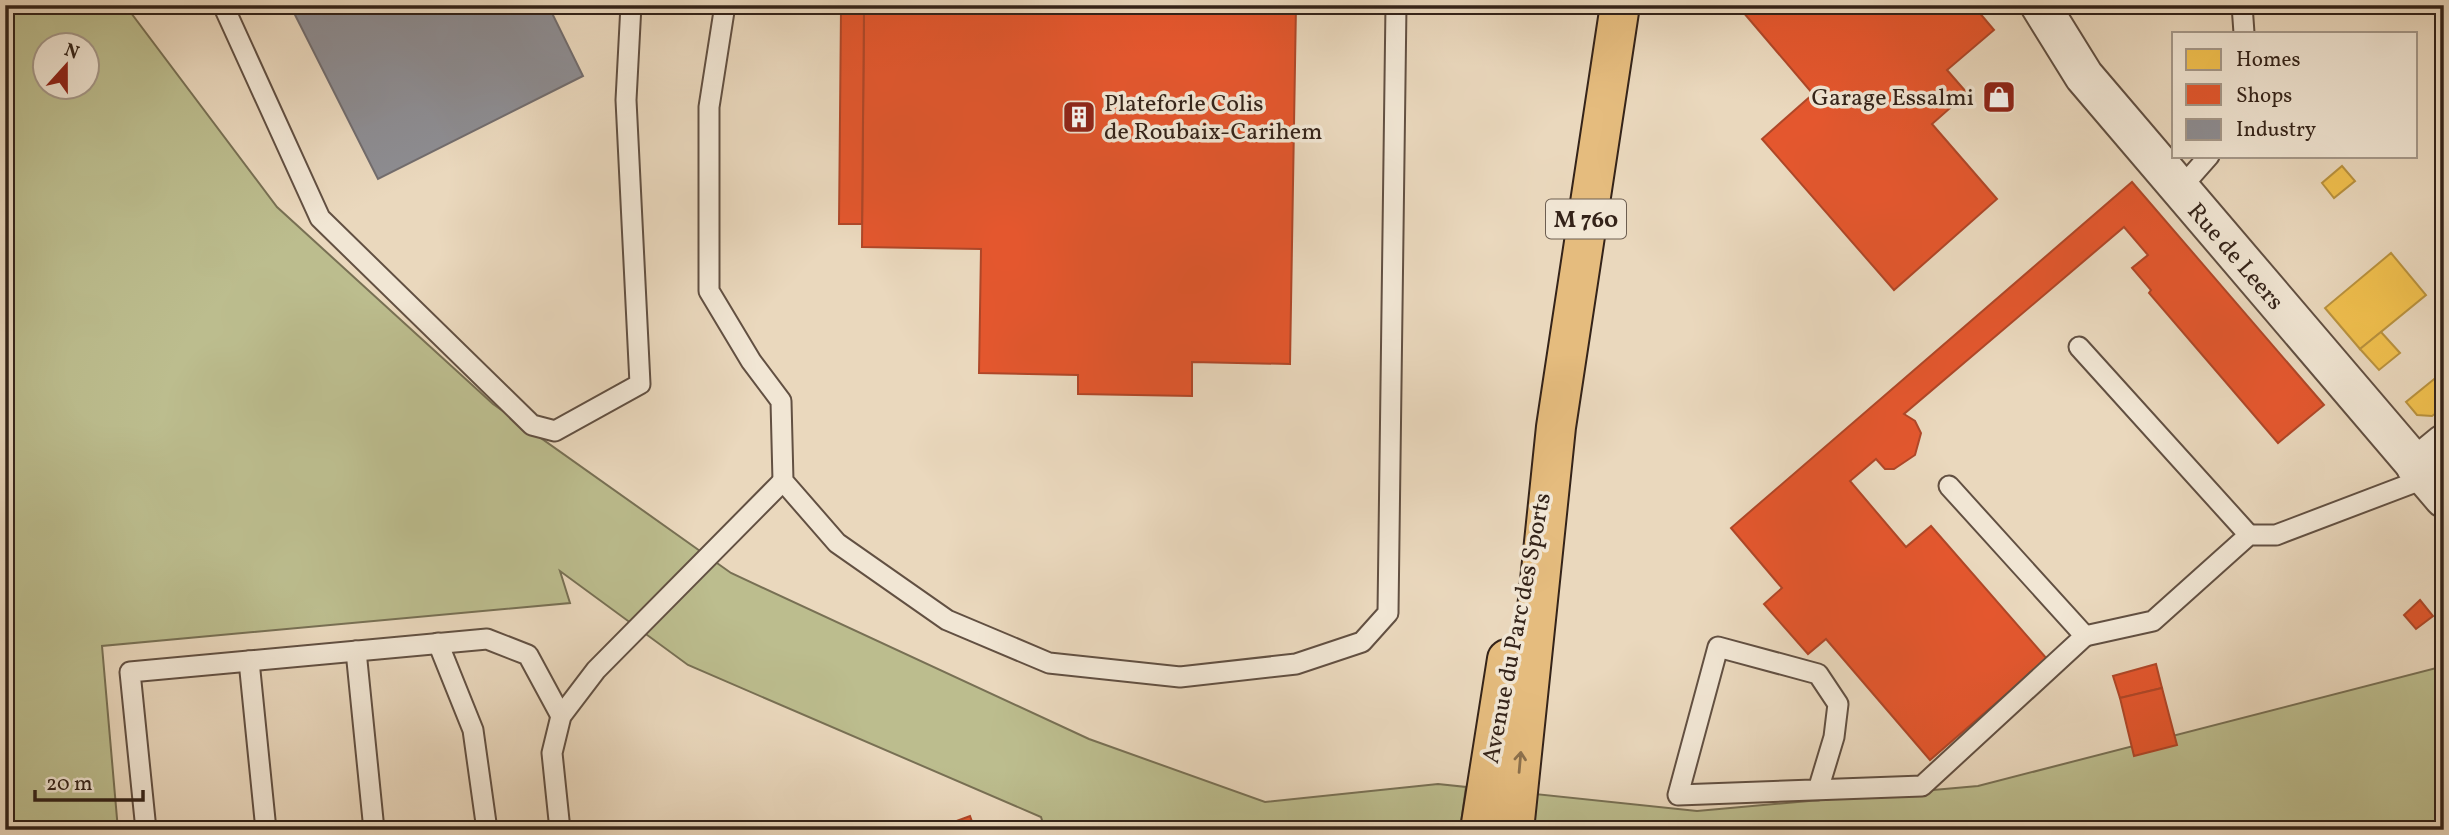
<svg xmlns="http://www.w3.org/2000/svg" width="2449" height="835" font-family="Vollkorn,serif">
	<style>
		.green { fill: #bcbd8e; stroke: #787054; stroke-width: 2; fill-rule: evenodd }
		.homes { fill: #f2c14e; stroke: #b9923e; stroke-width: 2 }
		.shops { fill: #e4572e; stroke: #af4728; stroke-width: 2 }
		.industry { fill: #8d8d92; stroke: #726d6e; stroke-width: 2 }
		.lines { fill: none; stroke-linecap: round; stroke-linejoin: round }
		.service-casing { stroke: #625042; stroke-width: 23 }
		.minor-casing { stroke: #625042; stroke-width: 42 }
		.tertiary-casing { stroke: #625042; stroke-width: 42 }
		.primary-casing { stroke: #342319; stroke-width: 42 }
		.service { stroke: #f1e6d4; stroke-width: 19 }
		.minor { stroke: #f1e6d4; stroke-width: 38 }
		.tertiary { stroke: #f1e6d4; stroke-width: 38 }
		.primary { stroke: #e5bc7e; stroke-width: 38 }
		.oneway { stroke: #8c704c }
		.labels { text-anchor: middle; stroke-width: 7; stroke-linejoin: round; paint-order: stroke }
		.shield { fill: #f1e6d4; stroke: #6d5e51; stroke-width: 2 }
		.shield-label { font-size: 23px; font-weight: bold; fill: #342319 }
		.poi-label { font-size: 24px; fill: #342319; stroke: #f1e6d4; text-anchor: end }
		.street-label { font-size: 24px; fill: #342319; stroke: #f1e6d4 }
	</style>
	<rect width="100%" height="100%" fill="#ead8bd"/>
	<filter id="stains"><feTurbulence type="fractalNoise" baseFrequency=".00286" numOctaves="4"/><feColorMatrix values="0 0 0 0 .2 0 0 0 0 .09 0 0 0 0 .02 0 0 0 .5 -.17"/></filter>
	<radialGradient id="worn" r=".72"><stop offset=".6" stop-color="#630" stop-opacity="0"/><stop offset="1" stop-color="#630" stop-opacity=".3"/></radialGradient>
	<!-- green -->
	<g class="green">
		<path d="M 5,5 L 125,5 L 277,207 L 493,404 L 731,573 L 1089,739 L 1265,802 L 1438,784 L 1466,787 L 1460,830 L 1045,830 L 1041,817 L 688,665 L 560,571 L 570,603 L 102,646 L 118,830 L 5,830 ZM 46,46 L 88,46 L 88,88 L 46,88 Z"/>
		<polygon points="2444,666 2444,830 1524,830 1526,793 1697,811 1978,786"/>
	</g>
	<!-- homes -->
	<g class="homes">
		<polygon points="2342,166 2355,181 2334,198 2322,183"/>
		<polygon points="2391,253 2426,295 2360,349 2325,308"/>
		<polygon points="2381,332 2400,353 2379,370 2360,349"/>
		<polygon points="2444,371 2444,407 2432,416 2417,415 2406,402"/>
	</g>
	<!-- shops -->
	<g class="shops">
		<polygon points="864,5 1296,5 1290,364 1192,362 1192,396 1078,394 1078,375 979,373 981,249 862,247"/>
		<polygon points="1737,5 1973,5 1994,30 1947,70 1967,93 1932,124 1997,199 1894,290 1762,139 1813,94"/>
		<polygon points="841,10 864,10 862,224 839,224"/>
		<polygon points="2132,182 2324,405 2278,443 2149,293 2151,290 2132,268 2148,255 2124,227 1904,414 1915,421 1921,433 1915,455 1894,469 1885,469 1876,459 1850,481 1906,547 1931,526 2047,659 1930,760 1826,639 1808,654 1764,604 1782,588 1731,528"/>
		<polygon points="2420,600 2433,616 2416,629 2404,615"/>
		<polygon points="2156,664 2162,688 2120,698 2113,676"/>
		<polygon points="2162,688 2177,745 2134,756 2120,698"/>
		<polygon points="970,816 975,830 932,830"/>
	</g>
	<!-- industry -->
	<polygon class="industry" points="290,5 548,5 583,76 378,179"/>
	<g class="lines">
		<defs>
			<g id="service">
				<polyline points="223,5 320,218 532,425 555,431 640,384 626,100 631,5"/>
				<polyline points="725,5 709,107 709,291 751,361 781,401 783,481 837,543 947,620 1049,663 1180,677 1296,664 1362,642 1388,613 1396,5"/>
				<polyline points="2242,5 2244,33"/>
				<polyline points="2179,190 2209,156"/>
				<polyline points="2079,347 2249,535"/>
				<polyline points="1949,486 2085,636 2153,621 2249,535 2276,535 2426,478"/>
				<polyline points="438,643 473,730 487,830"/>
				<polyline points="356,651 374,830"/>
				<polyline points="249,661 266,830"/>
				<polyline points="1818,790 1834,737 1838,704 1818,674 1718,647 1678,795 1922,786 2085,636"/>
				<polyline points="146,830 130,672 487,639 528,655 561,716"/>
				<polyline points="560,830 552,753 561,716 596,670 783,481"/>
			</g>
			<polyline id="minor" points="2416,467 2444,444"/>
			<polyline id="tertiary" points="2040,5 2084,76 2444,498"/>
			<g id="primary">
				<polyline points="1480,830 1507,659"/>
				<polyline points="1514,830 1556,427 1620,5"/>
			</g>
		</defs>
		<!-- service casing -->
		<use href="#service" class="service-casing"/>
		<!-- minor casing -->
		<use href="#minor" class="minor-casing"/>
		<!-- tertiary casing -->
		<use href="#tertiary" class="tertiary-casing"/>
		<!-- primary casing -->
		<use href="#primary" class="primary-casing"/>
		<!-- service -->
		<use href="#service" class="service"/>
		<!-- minor -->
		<use href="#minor" class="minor"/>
		<!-- tertiary -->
		<use href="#tertiary" class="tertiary"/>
		<!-- primary -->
		<use href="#primary" class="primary"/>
	</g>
	<!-- one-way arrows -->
	<defs><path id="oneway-shaft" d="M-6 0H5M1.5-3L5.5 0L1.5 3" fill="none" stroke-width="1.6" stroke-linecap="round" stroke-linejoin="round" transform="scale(1.75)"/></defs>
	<use class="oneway" href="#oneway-shaft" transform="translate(1520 762) rotate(-85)"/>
	<!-- icons -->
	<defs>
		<symbol id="shop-square" viewBox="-11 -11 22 22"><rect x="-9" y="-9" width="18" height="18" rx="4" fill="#8f2418" stroke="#f1e6d4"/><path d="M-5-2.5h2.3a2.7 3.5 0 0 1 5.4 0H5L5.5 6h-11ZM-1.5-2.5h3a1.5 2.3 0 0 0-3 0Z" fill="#fff"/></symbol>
		<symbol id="building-square" viewBox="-11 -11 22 22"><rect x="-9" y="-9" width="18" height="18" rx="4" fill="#8f2418" stroke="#f1e6d4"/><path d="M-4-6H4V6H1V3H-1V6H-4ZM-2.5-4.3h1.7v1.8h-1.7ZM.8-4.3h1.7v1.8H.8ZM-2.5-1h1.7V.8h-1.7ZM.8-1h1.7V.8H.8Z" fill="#fff"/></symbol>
	</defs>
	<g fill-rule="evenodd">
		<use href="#shop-square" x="1980" y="78" width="38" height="38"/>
		<use href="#building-square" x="1060" y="98" width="38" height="38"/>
	</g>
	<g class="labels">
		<!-- shield labels -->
		<rect class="shield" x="1546" y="199.5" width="80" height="39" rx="5"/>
		<g class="shield-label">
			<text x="1586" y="227">M 760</text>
		</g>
		<!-- poi labels -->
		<g class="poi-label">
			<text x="1974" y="105">Garage Essalmi</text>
			<text x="1104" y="111" text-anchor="start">Plateforle Colis<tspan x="1104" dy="28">de Roubaix-Carihem</tspan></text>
		</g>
		<!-- street labels -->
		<g class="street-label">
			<text transform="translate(2236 256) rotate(49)" y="8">Rue de Leers</text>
			<text transform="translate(1516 628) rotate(-79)" y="8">Avenue du Parc des Sports</text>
		</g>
	</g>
	<!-- margin -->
	<rect width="2449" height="835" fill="none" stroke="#ead8bd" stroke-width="28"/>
	<rect x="7" y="7" width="2435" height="821" fill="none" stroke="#342319" stroke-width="3.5"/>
	<rect x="14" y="14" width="2421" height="807" fill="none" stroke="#342319" stroke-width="2"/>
	<!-- legend -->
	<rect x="2172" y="32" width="245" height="126" fill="#f1e6d4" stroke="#a59889" stroke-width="2"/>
	<rect x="2186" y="49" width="35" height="21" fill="#f2c14e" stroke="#a59889" stroke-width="2"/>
	<text x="2236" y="66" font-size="21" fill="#342319">Homes</text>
	<rect x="2186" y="84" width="35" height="21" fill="#e4572e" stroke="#a59889" stroke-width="2"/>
	<text x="2236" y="102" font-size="21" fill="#342319">Shops</text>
	<rect x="2186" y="119" width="35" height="21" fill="#8d8d92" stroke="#a59889" stroke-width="2"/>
	<text x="2236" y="136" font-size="21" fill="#342319">Industry</text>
	<!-- north arrow -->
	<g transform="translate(66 66) rotate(21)"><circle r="33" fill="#f1e6d4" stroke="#a59889" stroke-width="2"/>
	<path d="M0-5L12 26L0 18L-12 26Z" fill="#8f2418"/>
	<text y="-10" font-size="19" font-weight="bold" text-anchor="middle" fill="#342319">N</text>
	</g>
	<!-- scale -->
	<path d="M35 790v10h108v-10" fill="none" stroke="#342319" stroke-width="3.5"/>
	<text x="46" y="790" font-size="21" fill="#342319" stroke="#f1e6d4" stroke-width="5" paint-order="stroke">20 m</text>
	<rect width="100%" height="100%" filter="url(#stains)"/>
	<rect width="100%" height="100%" fill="url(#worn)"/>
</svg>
